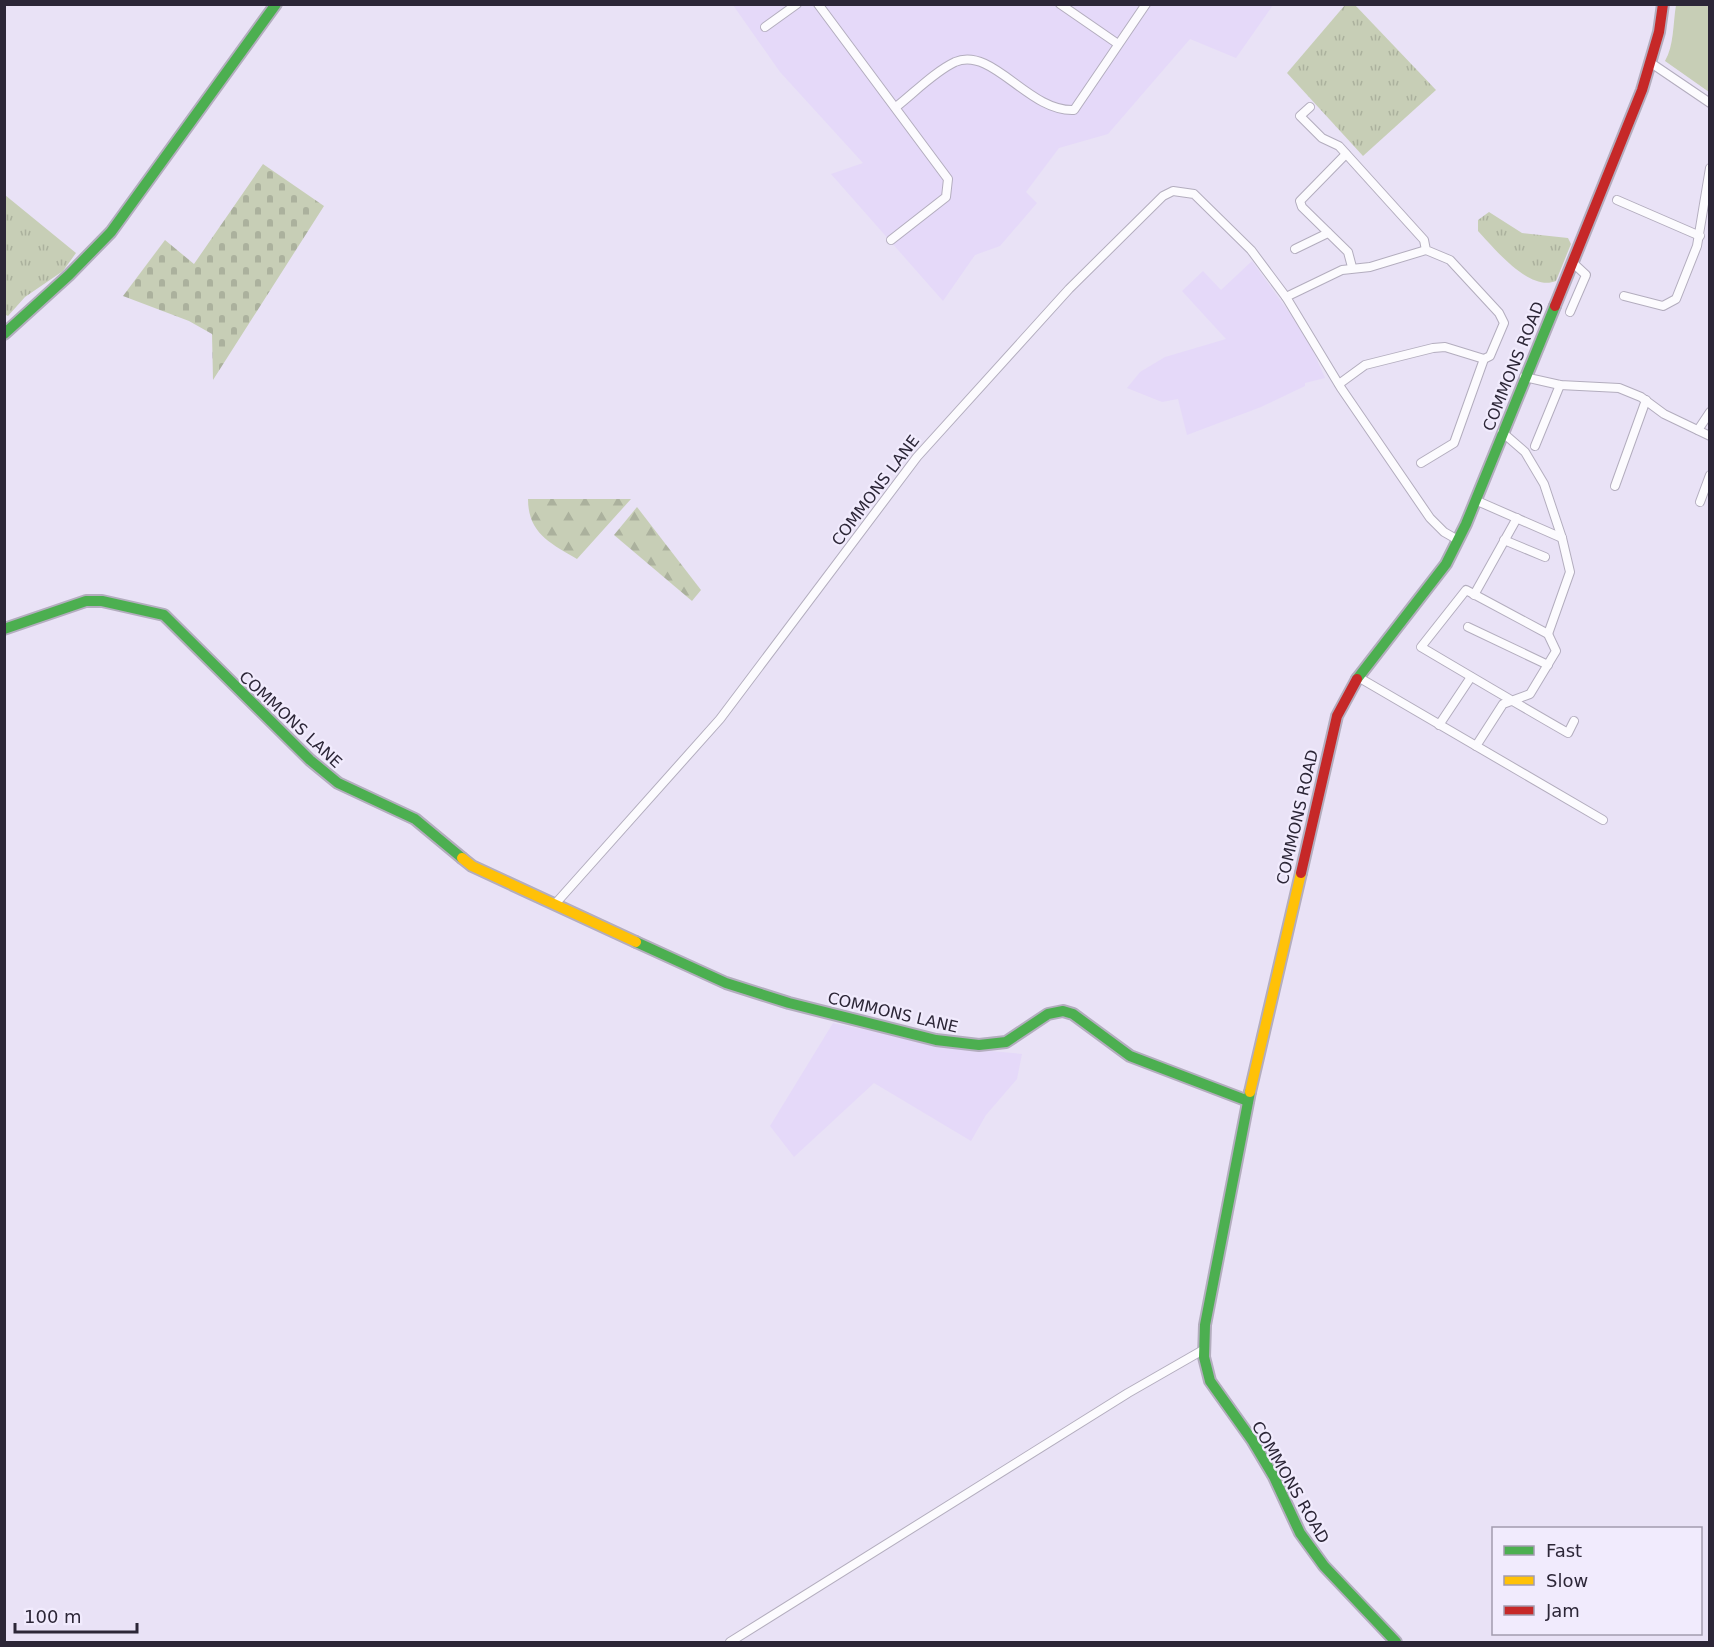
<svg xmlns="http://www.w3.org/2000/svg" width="1714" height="1647" font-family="'DejaVu Sans',sans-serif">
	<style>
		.built { fill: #e5d9f9 }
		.grass { fill: url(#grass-tufts) }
		.forest { fill: url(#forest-firs) }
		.cemetery { fill: url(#cemetery-stones) }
		.garden { fill: #c7ceb6 }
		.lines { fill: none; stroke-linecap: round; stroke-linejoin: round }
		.street-casing { stroke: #b3adbe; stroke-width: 10 }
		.fast-casing { stroke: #b3adbe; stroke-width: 14 }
		.slow-casing { stroke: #b3adbe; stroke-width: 14 }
		.jam-casing { stroke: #b3adbe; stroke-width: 14 }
		.street { stroke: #fcfbfe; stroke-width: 8 }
		.fast { stroke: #4caf50; stroke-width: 10 }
		.slow { stroke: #ffc107; stroke-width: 10 }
		.jam { stroke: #c62828; stroke-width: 10 }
		.labels { text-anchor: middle; stroke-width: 4.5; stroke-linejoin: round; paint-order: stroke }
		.street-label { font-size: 16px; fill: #2c2637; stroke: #f1ebfd }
	</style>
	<defs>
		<pattern id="grass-tufts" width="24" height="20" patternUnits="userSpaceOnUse" patternTransform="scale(1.5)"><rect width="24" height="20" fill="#c7ceb6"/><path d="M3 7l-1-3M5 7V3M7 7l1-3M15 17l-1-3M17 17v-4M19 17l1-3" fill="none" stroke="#abb19d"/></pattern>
		<pattern id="forest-firs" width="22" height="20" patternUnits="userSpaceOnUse" patternTransform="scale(1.5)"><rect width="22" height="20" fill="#c7ceb6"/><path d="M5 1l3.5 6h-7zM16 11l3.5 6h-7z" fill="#abb19d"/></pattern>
		<pattern id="cemetery-stones" width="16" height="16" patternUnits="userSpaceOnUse" patternTransform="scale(1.5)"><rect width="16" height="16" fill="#c7ceb6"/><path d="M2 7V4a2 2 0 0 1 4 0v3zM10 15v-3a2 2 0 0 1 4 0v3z" fill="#abb19d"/></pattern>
	</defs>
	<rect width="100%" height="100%" fill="#e9e2f6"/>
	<!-- built -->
	<g class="built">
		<polygon points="733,5 1273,5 1236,58 1190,39 1108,134 1059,148 1026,192 1037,203 1000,246 975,255 943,301 831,174 863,163 780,72"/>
		<polygon points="1252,261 1291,315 1313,351 1325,378 1305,383 1305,386 1261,407 1187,435 1178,399 1162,402 1127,388 1140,372 1165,357 1226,339 1182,291 1203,271 1221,290"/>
		<polygon points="833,1023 949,1047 1022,1054 1017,1079 986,1115 971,1141 874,1083 794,1157 770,1126"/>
	</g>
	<!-- grass -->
	<g class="grass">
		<polygon points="1345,5 1355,5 1436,90 1363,156 1287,73"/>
		<polygon points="5,195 76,253 63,271 25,297 8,316 4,314"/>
		<path d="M 1489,212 L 1522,233 L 1568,238 L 1571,244 L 1556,281 C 1529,292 1494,248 1478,231 L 1478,220 Z"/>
	</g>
	<!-- forest -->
	<g class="forest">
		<path d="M 528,499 L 631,499 L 577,559 C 550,543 528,533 528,499 Z"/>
		<polygon points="637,507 701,590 692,601 614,535"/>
	</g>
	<!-- cemetery -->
	<polygon class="cemetery" points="263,164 324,206 213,380 212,334 189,321 123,296 165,240 194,264"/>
	<!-- garden -->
	<path class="garden" d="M 1676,5 L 1709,5 L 1709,92 L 1665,61 C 1674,46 1673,23 1676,5 Z"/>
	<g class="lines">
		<defs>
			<g id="street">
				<polyline points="818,4 948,179 946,197 891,240"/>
				<polyline points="1060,4 1118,44"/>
				<polyline points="765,27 797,4"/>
				<polyline points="1651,63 1710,103"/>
				<path d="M 896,107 C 914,93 934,72 955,62 C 993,46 1028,112 1074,110 L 1146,4"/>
				<polyline points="1310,107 1300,116 1322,138 1339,146 1424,240 1426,250 1450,260 1499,313 1504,323 1490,356 1484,359 1454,443 1421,463"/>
				<polyline points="1346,154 1300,201 1302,207 1348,252 1352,267"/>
				<polyline points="1617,200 1700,236"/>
				<polyline points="1295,249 1328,233"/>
				<polyline points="1624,296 1663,306 1676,299 1697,246 1710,168"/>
				<polyline points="1286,297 1342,270 1370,267 1426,250"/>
				<polyline points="1570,312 1586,275 1572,262"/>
				<polyline points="1524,377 1560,385 1619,388 1641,397 1664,414 1710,436"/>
				<polyline points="1339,384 1365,365 1433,348 1445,347 1484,359"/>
				<polyline points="1698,430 1710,412"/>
				<polyline points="1502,432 1525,452 1544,484 1562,538 1570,572 1548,634"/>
				<polyline points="1535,446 1560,385"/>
				<polyline points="1615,486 1646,400"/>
				<polyline points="1475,500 1562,538"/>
				<polyline points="1700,502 1710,475"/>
				<polyline points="1504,540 1545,557"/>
				<polyline points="1474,595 1517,518"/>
				<polyline points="1468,627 1548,665"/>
				<polyline points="1358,677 1603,820"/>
				<polyline points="1439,725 1471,677"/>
				<path d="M 1476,746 L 1503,704 L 1530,694 L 1556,651 L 1548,634 L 1466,590 L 1421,647 C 1470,676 1519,705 1568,733 L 1574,721"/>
				<polyline points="556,903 720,719 917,457 1069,289 1163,196 1173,191 1194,194 1251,250 1286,297 1341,388 1430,518 1444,532 1458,540"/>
				<polyline points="730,1642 1128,1393 1203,1350"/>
			</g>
			<g id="fast">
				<polyline points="4,334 69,275 111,232 276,4"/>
				<polyline points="4,629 86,601 102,601 164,615 310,760 338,783 415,819 462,858"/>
				<polyline points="1357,679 1446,564 1466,524 1555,306"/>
				<polyline points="636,942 726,983 789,1003 936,1040 979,1045 1006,1042 1048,1014 1063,1011 1073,1014 1130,1056 1248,1101"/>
				<polyline points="1250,1092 1205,1325 1204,1357 1210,1381 1252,1440 1274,1477 1300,1533 1324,1566 1396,1642"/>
			</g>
			<g id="slow">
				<polyline points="462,858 472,866 636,942"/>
				<polyline points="1250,1092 1301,873"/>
			</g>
			<g id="jam">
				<polyline points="1555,306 1642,90 1659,32 1663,4"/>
				<polyline points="1301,873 1337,716 1357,679"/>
			</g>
		</defs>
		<!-- street casing -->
		<use href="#street" class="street-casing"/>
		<!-- fast casing -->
		<use href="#fast" class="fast-casing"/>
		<!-- slow casing -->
		<use href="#slow" class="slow-casing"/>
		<!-- jam casing -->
		<use href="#jam" class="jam-casing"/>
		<!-- street -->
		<use href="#street" class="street"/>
		<!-- fast -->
		<use href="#fast" class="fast"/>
		<!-- slow -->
		<use href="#slow" class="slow"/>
		<!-- jam -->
		<use href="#jam" class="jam"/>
	</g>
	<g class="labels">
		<!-- street labels -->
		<g class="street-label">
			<text transform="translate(1513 366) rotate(-68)" y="6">COMMONS ROAD</text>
			<text transform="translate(875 490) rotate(-53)" y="6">COMMONS LANE</text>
			<text transform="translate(291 719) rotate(43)" y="6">COMMONS LANE</text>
			<text transform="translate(1297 817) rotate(-77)" y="6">COMMONS ROAD</text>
			<text transform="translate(893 1012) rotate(13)" y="6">COMMONS LANE</text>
			<text transform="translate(1291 1482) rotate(60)" y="6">COMMONS ROAD</text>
		</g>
	</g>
	<!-- border -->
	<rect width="1714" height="1647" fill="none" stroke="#2c2637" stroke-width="12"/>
	<!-- legend -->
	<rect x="1492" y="1527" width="210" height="108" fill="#f1ebfd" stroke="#a29cae" stroke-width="1.5"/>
	<rect x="1504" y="1546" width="30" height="9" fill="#4caf50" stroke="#a29cae" stroke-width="1.5"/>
	<text x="1546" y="1557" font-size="18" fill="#2c2637">Fast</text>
	<rect x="1504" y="1576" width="30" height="9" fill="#ffc107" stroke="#a29cae" stroke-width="1.5"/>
	<text x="1546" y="1587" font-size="18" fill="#2c2637">Slow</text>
	<rect x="1504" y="1606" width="30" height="9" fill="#c62828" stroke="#a29cae" stroke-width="1.5"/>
	<text x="1546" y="1617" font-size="18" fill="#2c2637">Jam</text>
	<!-- scale -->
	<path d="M15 1623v9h122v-9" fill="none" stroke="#2c2637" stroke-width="3"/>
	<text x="24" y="1623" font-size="18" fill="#2c2637" stroke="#f1ebfd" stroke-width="4.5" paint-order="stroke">100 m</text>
</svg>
